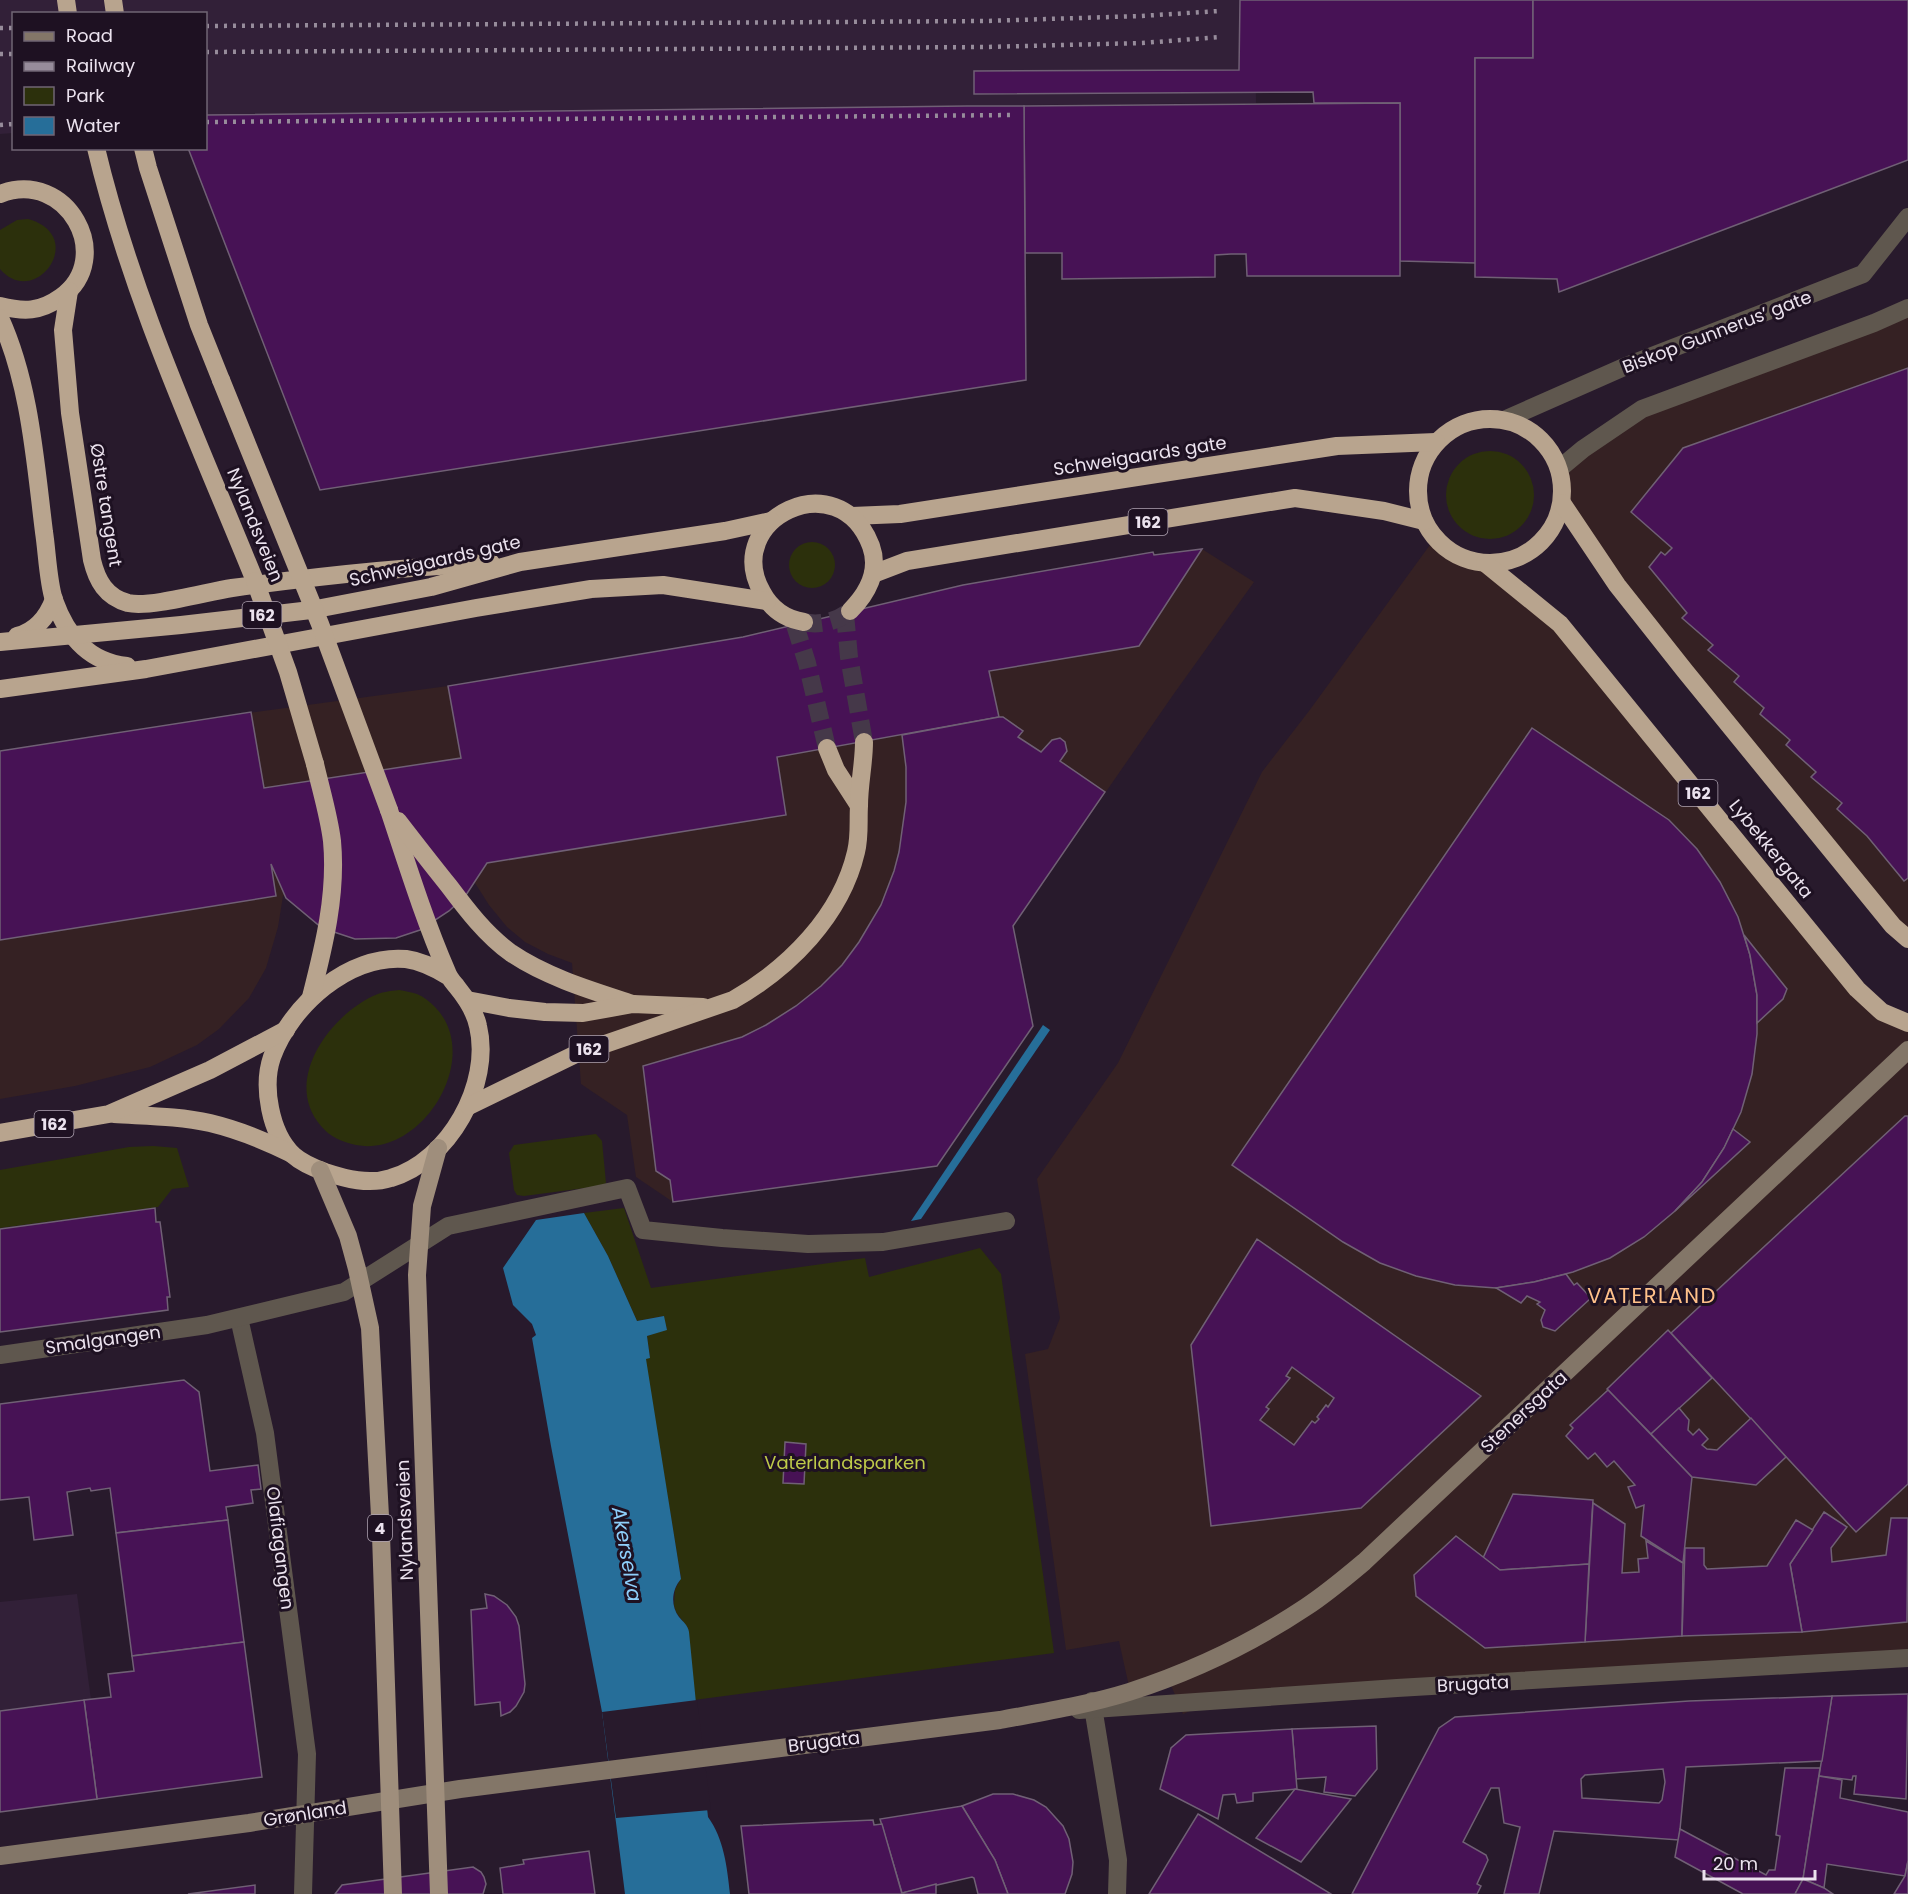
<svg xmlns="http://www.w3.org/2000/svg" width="1908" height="1894" font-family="Poppins,sans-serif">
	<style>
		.commercial { fill: #352123 }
		.built { fill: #322038 }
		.green { fill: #2c300c }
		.water { fill: #266e99 }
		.pier { fill: #281a2c }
		.building { fill: #471255; stroke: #706075; stroke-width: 1.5; fill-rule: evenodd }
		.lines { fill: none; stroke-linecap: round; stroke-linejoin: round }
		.highway-tunnel { stroke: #453849; stroke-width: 18; stroke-dasharray: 18 9; stroke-linecap: butt }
		.street { stroke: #5f574e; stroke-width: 18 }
		.secondary { stroke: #837668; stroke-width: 18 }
		.highway { stroke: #b8a48e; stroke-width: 18 }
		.rail { stroke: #978c9b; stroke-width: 4.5; stroke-dasharray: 3 6; stroke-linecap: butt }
		.primary-bridge { stroke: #9f8e7c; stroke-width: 18 }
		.highway-bridge { stroke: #b8a48e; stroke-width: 18 }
		.labels { text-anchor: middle; stroke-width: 6; stroke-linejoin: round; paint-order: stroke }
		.shield { fill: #1e1122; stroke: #aea3b1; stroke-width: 1.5 }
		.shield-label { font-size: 16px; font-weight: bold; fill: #ebe2ee }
		.street-label { font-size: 18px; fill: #ebe2ee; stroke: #1e1122 }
		.park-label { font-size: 18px; fill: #beca49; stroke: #1e1122 }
		.water-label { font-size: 20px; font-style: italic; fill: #8ecffb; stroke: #1e1122 }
		.quarter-label { font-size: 21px; letter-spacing: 1.5px; fill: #ffc18a; stroke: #1e1122 }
	</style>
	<rect width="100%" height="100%" fill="#281a2c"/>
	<!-- commercial -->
	<g class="commercial">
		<polygon points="1908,308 1908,939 1562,503 1563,485 1559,469 1642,409"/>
		<polygon points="1435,538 1459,556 1485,563 1523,593 1842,969 1908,1023 1908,1658 1209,1703 1183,1714 1168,1678 1130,1691 1119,1641 1066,1650 1025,1354 1048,1349 1060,1318 1037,1179 1118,1063 1262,772 1309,711"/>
		<polygon points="1202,549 1254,582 1173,695 1013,926 1033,1026 937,1166 673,1202 636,1177 627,1115 581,1084 572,963 548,954 525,942 507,927 489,905 463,864 283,896 278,927 266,968 249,998 219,1029 197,1045 150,1067 75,1086 0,1099 0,751 211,718 448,686 743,637 963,585 1153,552 1154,555"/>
	</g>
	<!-- built -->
	<g class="built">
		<polygon points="0,0 1255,0 1256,103 1024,105 1024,122 206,131 206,14 14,14 13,133 0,134"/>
		<polygon points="77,1594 91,1700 0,1711 0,1602"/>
	</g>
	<!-- green -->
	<g class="green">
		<path d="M 28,219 C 89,236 35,310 0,269 L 0,230 L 17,220 Z"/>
		<circle cx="1490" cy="495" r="44"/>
		<circle cx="812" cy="565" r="23"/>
		<path d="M 399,990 C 405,991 411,992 417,994 C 424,997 430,1002 435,1007 C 484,1057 422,1158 356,1145 C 342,1142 330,1137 321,1126 C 282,1081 329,1017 373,996 C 381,992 390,991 399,990 Z"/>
		<polygon points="596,1134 602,1141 606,1183 600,1186 524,1196 517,1195 514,1190 509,1153 514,1145"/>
		<polygon points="153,1146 177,1148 189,1187 172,1189 158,1207 0,1228 0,1170 129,1147"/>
		<polygon points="624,1208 651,1288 865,1258 869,1277 980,1248 1001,1274 1054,1653 694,1700 688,1628 676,1612 674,1605 675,1590 681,1578 645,1359 650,1357 647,1336 667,1329 663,1316 637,1321 608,1256 584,1213"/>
	</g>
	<!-- water -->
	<g class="water">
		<polygon points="1043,1025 1050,1030 921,1219 911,1221"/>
		<path d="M 584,1213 L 608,1256 L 637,1321 L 664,1316 L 667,1330 L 647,1336 L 650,1358 L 646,1359 L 681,1579 C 672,1589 670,1605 679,1617 C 683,1622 688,1625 689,1632 C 695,1693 701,1755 708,1817 C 724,1839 727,1867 730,1894 L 625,1894 L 602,1712 L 551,1446 L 532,1338 L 536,1335 L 532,1324 L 513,1305 L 503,1268 L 536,1220 Z"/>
	</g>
	<!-- pier -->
	<polygon class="pier" points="697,1700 711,1810 616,1818 602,1712"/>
	<!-- building -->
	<g class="building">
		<polygon points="1240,0 1533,0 1533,58 1475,58 1476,263 1400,261 1400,103 1314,103 1313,92 974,94 974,71 1239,70"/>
		<polygon points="1533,0 1908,0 1908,160 1559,292 1557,279 1475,277 1475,58 1533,58"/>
		<polygon points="1400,103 1400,276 1247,276 1246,254 1231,254 1215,255 1215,277 1062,279 1062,253 1025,253 1024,106"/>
		<polygon points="967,106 1024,106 1026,380 320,490 188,148 206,148 206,115"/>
		<polygon points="1908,368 1908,878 1904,881 1867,836 1837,809 1842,803 1811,777 1816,772 1786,745 1790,740 1760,714 1764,708 1734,682 1739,676 1708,650 1713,645 1682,618 1687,613 1649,567 1661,552 1665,555 1672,548 1631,512 1683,448"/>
		<polygon points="1202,549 1139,646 989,671 999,717 777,757 786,815 487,863 466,895 449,911 420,930 396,938 355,939 322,928 286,898 271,864 276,896 0,940 0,751 251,712 264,788 461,758 448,686 743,637 963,585 1153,552 1154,555"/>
		<polygon points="999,717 1003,717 1023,731 1018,737 1041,752 1052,740 1060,738 1065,742 1067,751 1060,761 1105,792 1013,926 1033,1026 937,1166 673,1202 670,1180 656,1171 643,1066 742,1037 766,1025 796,1006 821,986 842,965 859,942 881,905 894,871 899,852 906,802 906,767 902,735"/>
		<polygon points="1532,728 1669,820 1697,849 1720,882 1738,917 1750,955 1757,995 1757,1034 1752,1074 1741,1112 1733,1129 1724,1148 1702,1182 1675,1211 1644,1237 1610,1258 1573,1272 1534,1282 1496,1288 1455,1285 1416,1276 1380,1263 1343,1242 1232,1165"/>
		<polygon points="1744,935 1787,989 1783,999 1757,1023 1757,995 1750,955"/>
		<polygon points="1905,1116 1908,1116 1908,1484 1856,1532 1671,1333"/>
		<polygon points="1733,1129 1750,1142 1675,1211 1702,1182 1724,1148"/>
		<polygon points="155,1208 156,1222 160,1222 170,1297 167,1297 168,1310 0,1332 0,1229"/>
		<path d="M 1257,1239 L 1481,1396 L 1361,1508 L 1211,1526 L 1191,1345 ZM 1292,1367 L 1334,1398 L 1328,1407 L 1326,1405 L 1317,1417 L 1319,1419 L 1315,1423 L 1312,1421 L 1294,1445 L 1260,1420 L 1269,1409 L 1266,1407 L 1290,1378 L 1286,1376 Z"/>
		<polygon points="1566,1274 1574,1285 1577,1283 1591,1298 1555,1331 1543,1327 1541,1320 1545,1310 1537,1304 1540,1302 1527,1296 1521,1303 1496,1288 1534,1282"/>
		<polygon points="1668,1330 1712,1378 1651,1434 1607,1389"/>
		<polygon points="184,1380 199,1392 210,1471 258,1465 261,1489 251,1490 253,1503 226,1507 228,1520 116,1533 110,1488 91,1491 90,1488 67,1492 73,1535 34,1540 29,1497 0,1500 0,1404"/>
		<polygon points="1608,1390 1692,1477 1683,1563 1641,1536 1644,1505 1636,1508 1628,1487 1635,1485 1614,1461 1607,1467 1595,1453 1588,1459 1566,1436 1573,1428 1570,1425"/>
		<polygon points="1679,1408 1689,1420 1688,1430 1693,1435 1699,1429 1708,1439 1702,1445 1707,1449 1717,1450 1751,1418 1786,1457 1756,1485 1692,1477 1651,1434"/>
		<polygon points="785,1442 806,1444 804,1484 783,1483"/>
		<polygon points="1513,1494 1593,1500 1589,1564 1500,1570 1483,1558"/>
		<polygon points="1593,1503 1625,1524 1622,1573 1639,1572 1638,1559 1648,1558 1646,1541 1683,1563 1682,1636 1585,1642"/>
		<polygon points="1824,1512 1847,1527 1831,1548 1832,1562 1886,1555 1891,1518 1908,1518 1907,1622 1802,1632 1790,1564"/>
		<polygon points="228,1520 244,1642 132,1656 116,1533"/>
		<polygon points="1796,1520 1813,1530 1790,1564 1802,1632 1682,1636 1685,1548 1704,1548 1704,1565 1707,1569 1767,1566"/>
		<polygon points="1456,1536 1500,1570 1589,1564 1585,1642 1485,1648 1416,1596 1414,1575"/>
		<polygon points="485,1594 494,1596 507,1605 516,1617 519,1626 525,1684 524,1692 516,1706 510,1712 501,1716 500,1702 475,1705 471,1610 487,1608"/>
		<polygon points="244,1642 262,1777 97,1799 84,1700 111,1697 108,1674 134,1671 132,1656"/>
		<polygon points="1908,1694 1906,1799 1854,1794 1856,1776 1853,1776 1852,1780 1819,1776 1832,1696"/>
		<path d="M 1832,1696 L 1822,1761 L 1686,1767 L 1679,1840 L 1554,1831 L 1539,1894 L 1504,1894 L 1520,1827 L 1504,1823 L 1499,1788 L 1491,1788 L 1463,1842 L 1486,1855 L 1488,1860 L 1477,1884 L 1481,1886 L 1477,1894 L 1352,1894 L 1439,1728 L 1455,1717 L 1689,1701 ZM 1663,1769 L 1665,1782 L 1662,1800 L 1659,1803 L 1582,1798 L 1581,1779 L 1585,1775 Z"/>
		<polygon points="84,1700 97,1799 0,1812 0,1711"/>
		<polygon points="1376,1726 1377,1769 1355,1796 1324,1792 1326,1777 1296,1779 1292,1729"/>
		<polygon points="1292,1729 1297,1789 1253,1793 1253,1801 1237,1803 1235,1794 1223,1795 1218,1819 1160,1789 1171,1748 1186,1735"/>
		<polygon points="1785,1768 1820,1768 1803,1879 1795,1894 1743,1894 1675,1857 1680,1829 1766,1875 1769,1870 1775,1870 1780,1836 1776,1835"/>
		<polygon points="1819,1776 1842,1780 1840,1798 1908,1812 1908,1861 1905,1876 1827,1864 1824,1888 1803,1879"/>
		<polygon points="1295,1789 1351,1799 1301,1862 1256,1838"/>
		<polygon points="993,1794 1013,1794 1034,1800 1046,1807 1063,1826 1069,1839 1073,1862 1072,1874 1065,1894 1008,1894 995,1860 962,1806"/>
		<polygon points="962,1806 995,1860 1008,1894 978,1894 974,1878 972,1877 902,1893 880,1819"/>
		<polygon points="1198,1814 1293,1871 1331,1894 1149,1894"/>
		<polygon points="873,1820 874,1825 882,1824 902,1894 749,1894 741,1826"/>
		<polygon points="589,1851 595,1894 503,1894 500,1868 524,1864 523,1860"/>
		<polygon points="1908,1861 1908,1894 1894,1894 1905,1876"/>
		<polygon points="473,1867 481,1872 484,1877 486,1884 483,1894 335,1894 342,1885"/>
		<polygon points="1803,1879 1824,1888 1833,1894 1795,1894"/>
		<polygon points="936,1884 936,1894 902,1894 902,1893"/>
		<polygon points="255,1885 255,1894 188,1894"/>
	</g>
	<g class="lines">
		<!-- highway-tunnel -->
		<g class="highway-tunnel">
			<polyline points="845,614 849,657 864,742"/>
			<path d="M 804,622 C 819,626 838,621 850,611"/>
			<polyline points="795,625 807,663 827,748"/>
		</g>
		<!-- street -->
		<g class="street">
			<polyline points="1504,420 1624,367 1863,274 1908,217"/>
			<polyline points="1559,469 1583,449 1642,409 1874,323 1908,308"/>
			<polyline points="239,1318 265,1433 307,1754 303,1894"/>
			<polyline points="0,1355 207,1325 344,1292 448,1226 627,1188 643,1230 722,1238 808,1244 883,1242 1006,1221"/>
			<polyline points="1092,1701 1118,1860 1117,1894"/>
			<polyline points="1079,1710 1397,1688 1908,1658"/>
		</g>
		<!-- secondary -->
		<path class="secondary" d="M 0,1856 L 249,1823 L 460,1789 L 1000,1720 C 1043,1712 1087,1705 1129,1692 C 1191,1672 1252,1643 1306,1607 C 1326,1594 1345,1578 1364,1562 L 1908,1050"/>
		<!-- highway -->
		<g class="highway">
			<polyline points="66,0 68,14"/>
			<polyline points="113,0 115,14"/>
			<path d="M 96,148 C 132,299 197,438 255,581"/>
			<polyline points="143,148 148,168 199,325 221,380"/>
			<path d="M 0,194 C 67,168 116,258 61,297 C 40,312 24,312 0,306"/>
			<path d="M 69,291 L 63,330 L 70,413 L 92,560 C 97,581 106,597 128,603 C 150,608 206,592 232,588 C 318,576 404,567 491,563"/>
			<path d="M 0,318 C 30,384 35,460 44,532 C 47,551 48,582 54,600 C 67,636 88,662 127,666"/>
			<circle cx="1490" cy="491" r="72"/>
			<polyline points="1562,503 1617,585 1685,671 1893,926 1908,939"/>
			<polyline points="852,516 900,514 1337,446 1436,442"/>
			<polyline points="1485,563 1560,624 1857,989 1882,1012 1908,1023"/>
			<polyline points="873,574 907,561 1295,498 1384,511 1424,521"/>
			<path d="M 804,622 C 785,619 771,609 762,592 C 721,519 839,461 871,546 C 880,571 867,594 850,611"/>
			<path d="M 17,636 C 36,631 47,618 54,599"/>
			<polyline points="0,642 181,625 311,610 431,587 520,562 725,531 771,521"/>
			<polyline points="0,689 146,669 476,608 591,589 663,585 767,601"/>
			<polyline points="827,748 836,770 858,804"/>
			<path d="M 389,810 C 407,864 424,919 447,972 C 449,978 453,982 457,987 C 466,998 475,1012 478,1026 C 492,1084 449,1161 391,1178 C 369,1185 346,1179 325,1172 C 314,1168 302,1163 293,1155 C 270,1133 262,1086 272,1057 C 291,1005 349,954 406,959 C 421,961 435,968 448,976"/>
			<path d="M 398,821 C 415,843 432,865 449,886 C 467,910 486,935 511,953 C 546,977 593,991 633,1004"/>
			<path d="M 311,997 C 324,946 337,894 332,841 C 329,816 321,790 315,764"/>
			<polyline points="467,1000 509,1008 545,1012 583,1013 633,1004 703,1007"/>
			<path d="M 469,1106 L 576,1054 L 733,1000 C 789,968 841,916 856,852 C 860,836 858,821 859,806 C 859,784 864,763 864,742"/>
			<path d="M 114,1114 C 146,1116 179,1116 210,1123 C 239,1130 266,1141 292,1154"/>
			<polyline points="0,1133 109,1114 210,1070 286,1030"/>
		</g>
		<!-- rail -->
		<g class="rail">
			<polyline points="206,26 986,21 1141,16 1219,11"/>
			<polyline points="0,28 14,28"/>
			<polyline points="206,52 985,47 1142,43 1221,37"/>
			<polyline points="0,54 14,54"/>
			<polyline points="206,122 1015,115"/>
			<polyline points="0,125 14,124"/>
		</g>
		<!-- primary-bridge -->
		<g class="primary-bridge">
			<polyline points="438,1148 422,1206 417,1275 439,1894"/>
			<polyline points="320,1170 348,1236 357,1269 370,1328 381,1535 393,1894"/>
		</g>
		<!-- highway-bridge -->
		<g class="highway-bridge">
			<polyline points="221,380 320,624 389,810"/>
			<polyline points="255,581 288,672 315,764"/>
		</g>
	</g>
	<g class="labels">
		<!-- shield labels -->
		<g class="shield">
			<rect x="1128.5" y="509" width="39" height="26" rx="4.5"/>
			<rect x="242.5" y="602" width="39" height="26" rx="4.5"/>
			<rect x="1678.5" y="780" width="39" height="26" rx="4.5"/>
			<rect x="569.5" y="1036" width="39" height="26" rx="4.5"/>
			<rect x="34.5" y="1111" width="39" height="26" rx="4.5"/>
			<rect x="368" y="1515" width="24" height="26" rx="4.5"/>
		</g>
		<g class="shield-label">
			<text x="1148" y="528">162</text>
			<text x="262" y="621">162</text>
			<text x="1698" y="799">162</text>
			<text x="589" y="1055">162</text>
			<text x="54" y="1130">162</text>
			<text x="380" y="1534">4</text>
		</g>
		<!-- street labels -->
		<g class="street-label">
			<text transform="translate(1717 332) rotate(-21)" y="6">Biskop Gunnerus’ gate</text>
			<text transform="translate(1140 456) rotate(-9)" y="6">Schweigaards gate</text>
			<text transform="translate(106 505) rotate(81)" y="6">Østre tangent</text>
			<text transform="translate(255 525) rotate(68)" y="6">Nylandsveien</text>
			<text transform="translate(435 561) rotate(-13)" y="6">Schweigaards gate</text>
			<text transform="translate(1771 849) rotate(51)" y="6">Lybekkergata</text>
			<text transform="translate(103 1340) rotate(-8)" y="6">Smalgangen</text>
			<text transform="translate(1524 1412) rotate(-43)" y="6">Stenersgata</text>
			<text transform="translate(405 1520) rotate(-92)" y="6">Nylandsveien</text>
			<text transform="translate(280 1548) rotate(83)" y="6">Olafiagangen</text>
			<text transform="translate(1473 1684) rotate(-3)" y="6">Brugata</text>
			<text transform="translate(824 1742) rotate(-7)" y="6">Brugata</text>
			<text transform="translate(305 1814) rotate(-9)" y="6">Grønland</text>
		</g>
		<!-- park labels -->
		<g class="park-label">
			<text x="845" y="1469">Vaterlandsparken</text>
		</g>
		<!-- water labels -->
		<g class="water-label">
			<text transform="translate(627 1554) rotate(80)" y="7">Akerselva</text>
		</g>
		<!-- quarter labels -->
		<g class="quarter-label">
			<text x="1652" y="1303">VATERLAND</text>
		</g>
	</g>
	<!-- legend -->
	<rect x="12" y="12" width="195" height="138" fill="#1e1122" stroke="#706574" stroke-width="1.5"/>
	<rect x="24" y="32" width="30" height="9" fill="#837668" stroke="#706574" stroke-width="1.5"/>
	<text x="66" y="42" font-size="18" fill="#ebe2ee">Road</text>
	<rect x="24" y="62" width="30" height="9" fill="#978c9b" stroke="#706574" stroke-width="1.5"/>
	<text x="66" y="72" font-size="18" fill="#ebe2ee">Railway</text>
	<rect x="24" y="87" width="30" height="18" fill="#2c300c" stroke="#706574" stroke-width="1.5"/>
	<text x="66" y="102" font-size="18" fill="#ebe2ee">Park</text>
	<rect x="24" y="117" width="30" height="18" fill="#266e99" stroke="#706574" stroke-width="1.5"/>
	<text x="66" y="132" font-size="18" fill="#ebe2ee">Water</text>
	<!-- scale -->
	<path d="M1704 1870v9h111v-9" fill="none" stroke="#ebe2ee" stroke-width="3"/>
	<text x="1713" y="1870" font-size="18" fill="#ebe2ee" stroke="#1e1122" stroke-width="4.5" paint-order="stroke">20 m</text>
</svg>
